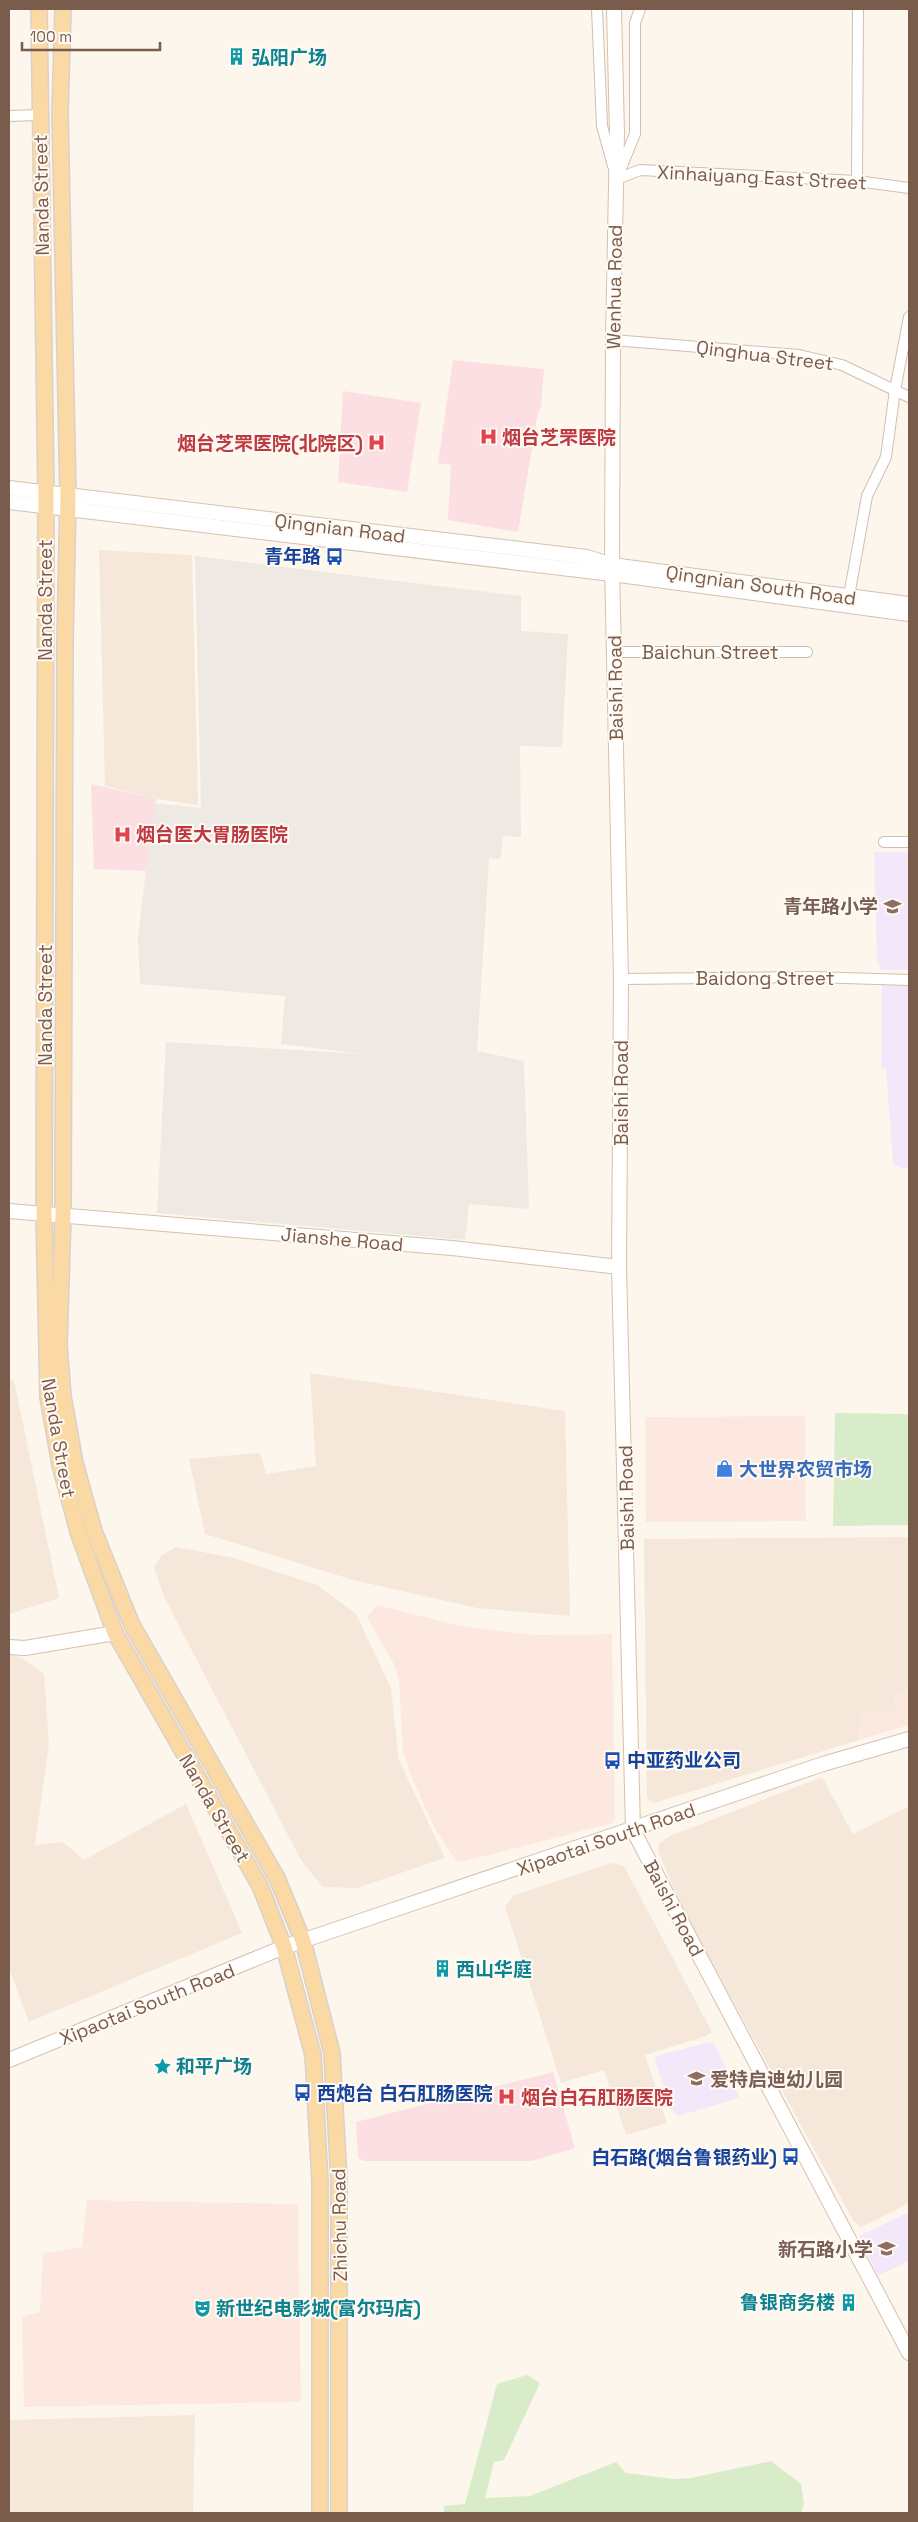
<svg xmlns="http://www.w3.org/2000/svg" width="918" height="2522" font-family="'Space Grotesk','Noto Sans SC',sans-serif">
	<style>
		.residential { fill: #f5e8da }
		.commercial { fill: #fde8e0 }
		.industrial { fill: #efe9e4 }
		.education { fill: #f3e8fa }
		.medical { fill: #fbdfe3 }
		.green { fill: #d8ecc9 }
		.lines { fill: none; stroke-linecap: round; stroke-linejoin: round }
		.street-casing { stroke: #d1beb0; stroke-width: 12 }
		.secondary-casing { stroke: #d6c0b0; stroke-width: 16 }
		.primary-casing { stroke: #dad1cd; stroke-width: 18 }
		.street { stroke: #fff; stroke-width: 10 }
		.secondary { stroke: #fff; stroke-width: 14 }
		.primary { stroke: #fbd9a5; stroke-width: 15 }
		.labels { text-anchor: middle; stroke-width: 4; stroke-linejoin: round; paint-order: stroke }
		.culture-label { font-size: 19px; font-weight: bold; fill: #0d838f; stroke: #fffaf3; text-anchor: start }
		.street-label { font-size: 19px; fill: #7a5c4d; stroke: #fffaf3 }
		.health-label { font-size: 19px; font-weight: bold; fill: #be3a42; stroke: #fffaf3; text-anchor: start }
		.transit-label { font-size: 19px; font-weight: bold; fill: #164399; stroke: #fffaf3; text-anchor: end }
		.education-label { font-size: 19px; font-weight: bold; fill: #785e54; stroke: #fffaf3; text-anchor: end }
		.shop-label { font-size: 19px; font-weight: bold; fill: #366cbe; stroke: #fffaf3; text-anchor: start }
	</style>
	<rect width="100%" height="100%" fill="#fdf6ec"/>
	<!-- residential -->
	<g class="residential">
		<polygon points="99,550 192,555 198,805 156,799 105,786"/>
		<polygon points="310,1373 565,1411 570,1616 477,1608 353,1580 205,1534 189,1459 260,1453 266,1474 316,1466"/>
		<polygon points="9,1379 14,1380 59,1598 9,1614"/>
		<polygon points="909,1537 909,1692 895,1693 896,1712 861,1713 859,1740 654,1803 649,1800 647,1797 644,1539"/>
		<polygon points="176,1547 234,1558 317,1585 356,1614 391,1688 399,1760 445,1858 357,1888 322,1887 301,1860 165,1599 154,1568 161,1556"/>
		<polygon points="9,1654 20,1657 44,1674 49,1743 35,1845 63,1842 84,1860 186,1804 242,1933 29,2022 9,1968"/>
		<polygon points="822,1777 853,1834 909,1806 909,2203 861,2227 854,2222 683,1910 658,1851 659,1844 670,1836"/>
		<polygon points="612,1863 624,1866 712,2032 706,2036 645,2055 667,2123 626,2135 604,2070 561,2083 505,1906 514,1895"/>
		<polygon points="195,2415 193,2513 9,2513 9,2420"/>
	</g>
	<!-- commercial -->
	<g class="commercial">
		<polygon points="805,1416 806,1521 646,1522 645,1417"/>
		<polygon points="377,1605 461,1626 535,1635 612,1634 615,1817 613,1823 461,1862 456,1861 435,1829 412,1779 403,1751 399,1680 394,1664 367,1617"/>
		<polygon points="895,1692 909,1692 909,1725 859,1740 861,1713 896,1712"/>
		<polygon points="87,2200 298,2204 301,2402 24,2407 22,2317 40,2312 43,2253 82,2247"/>
	</g>
	<!-- industrial -->
	<polygon class="industrial" points="195,556 521,596 521,631 568,634 562,747 520,746 521,837 503,836 500,859 489,858 477,1051 524,1061 529,1209 469,1204 465,1240 157,1213 166,1042 362,1054 281,1044 285,996 140,984 138,938 154,803 200,808 201,806"/>
	<!-- education -->
	<g class="education">
		<polygon points="874,852 909,852 909,970 881,970 877,960"/>
		<polygon points="882,985 909,986 909,1168 902,1168 893,1164 886,1069 881,1068"/>
		<polygon points="710,2042 714,2043 740,2098 678,2116 671,2109 655,2060 656,2056"/>
		<polygon points="909,2212 909,2261 878,2276 859,2236"/>
	</g>
	<!-- medical -->
	<g class="medical">
		<polygon points="453,360 544,369 541,407 538,412 518,532 448,520 451,465 438,463"/>
		<polygon points="343,391 421,403 407,492 338,482"/>
		<polygon points="91,784 156,799 146,871 94,869"/>
		<polygon points="553,2072 575,2148 532,2161 364,2161 358,2158 356,2122"/>
	</g>
	<!-- green -->
	<g class="green">
		<polygon points="835,1413 909,1414 909,1525 833,1526"/>
		<polygon points="527,2375 540,2383 504,2460 494,2462 485,2498 530,2496 616,2462 626,2473 674,2479 691,2478 771,2461 801,2484 804,2503 801,2513 444,2513 444,2506 465,2504 497,2384"/>
	</g>
	<g class="lines">
		<defs>
			<g id="street">
				<polyline points="597,9 602,126 613,166"/>
				<polyline points="9,116 39,115"/>
				<polyline points="619,173 635,134 635,23 640,9"/>
				<polyline points="617,179 640,170 857,181 909,188"/>
				<polyline points="857,181 858,9"/>
				<polyline points="613,340 799,355 842,365 909,397"/>
				<polyline points="849,596 867,496 886,457 895,390 909,317"/>
				<polyline points="614,652 807,652"/>
				<polyline points="884,842 909,842"/>
				<polyline points="621,979 812,977 909,980"/>
			</g>
			<g id="secondary">
				<polyline points="614,9 617,134 613,340 612,565 621,979 619,1267 633,1830 909,2353"/>
				<polyline points="9,488 587,557 612,565 909,604"/>
				<polyline points="9,502 612,574 909,614"/>
				<polyline points="9,1211 452,1248 619,1267"/>
				<polyline points="9,1647 25,1648 115,1633"/>
				<polyline points="9,2060 284,1947 823,1764 909,1739"/>
			</g>
			<g id="primary">
				<polyline points="39,9 46,493 44,1213 48,1397 60,1465 79,1535 115,1633 260,1886 284,1947 313,2055 320,2182 320,2513"/>
				<polyline points="63,9 60,113 68,496 65,641 63,1215 59,1345 63,1396 75,1463 94,1531 132,1625 277,1878 303,1941 332,2053 339,2181 339,2513"/>
			</g>
		</defs>
		<!-- street casing -->
		<use href="#street" class="street-casing"/>
		<!-- secondary casing -->
		<use href="#secondary" class="secondary-casing"/>
		<!-- primary casing -->
		<use href="#primary" class="primary-casing"/>
		<!-- street -->
		<use href="#street" class="street"/>
		<!-- secondary -->
		<use href="#secondary" class="secondary"/>
		<!-- primary -->
		<use href="#primary" class="primary"/>
	</g>
	<!-- icons -->
	<defs>
		<symbol id="building-bare" viewBox="-9 -9 18 18"><path d="M-4-6H4V6H1V3H-1V6H-4ZM-2.5-4.3h1.7v1.8h-1.7ZM.8-4.3h1.7v1.8H.8ZM-2.5-1h1.7V.8h-1.7ZM.8-1h1.7V.8H.8Z" fill="#0f9aa8" stroke="#fffaf3" stroke-width="2.5" paint-order="stroke"/></symbol>
		<symbol id="hospital-bare" viewBox="-9 -9 18 18"><path d="M-5-5h3v3.5h4V-5h3V5h-3V1.5h-4V5h-3Z" fill="#e0444e" stroke="#fffaf3" stroke-width="2.5" paint-order="stroke"/></symbol>
		<symbol id="bus-bare" viewBox="-9 -9 18 18"><path d="M-5-6H5V4H4V6H2V4H-2V6H-4V4H-5ZM-3.5-4V0h7V-4ZM-3.5 1.2v1.5H-2V1.2ZM2 1.2v1.5H3.5V1.2Z" fill="#1a4fb4" stroke="#fffaf3" stroke-width="2.5" paint-order="stroke"/></symbol>
		<symbol id="school-bare" viewBox="-9 -9 18 18"><path d="M0-5L7-2L0 1L-7-2ZM-4 1L0 2.5L4 1V4Q0 6-4 4Z" fill="#8d6e63" stroke="#fffaf3" stroke-width="2.5" paint-order="stroke"/></symbol>
		<symbol id="shop-bare" viewBox="-9 -9 18 18"><path d="M-5-2.5h2.3a2.7 3.5 0 0 1 5.4 0H5L5.5 6h-11ZM-1.5-2.5h3a1.5 2.3 0 0 0-3 0Z" fill="#3f7fe0" stroke="#fffaf3" stroke-width="2.5" paint-order="stroke"/></symbol>
		<symbol id="sight-bare" viewBox="-9 -9 18 18"><path d="M0-6L1.8-2.2L6-1.7L2.9 1.2L3.7 5.4L0 3.3L-3.7 5.4L-2.9 1.2L-6-1.7L-1.8-2.2Z" fill="#0f9aa8" stroke="#fffaf3" stroke-width="2.5" paint-order="stroke"/></symbol>
		<symbol id="theatre-bare" viewBox="-9 -9 18 18"><path d="M-5-5.5Q0-4 5-5.5V0Q5 5 0 6Q-5 5-5 0ZM-3.3-2.5H-1v1.5H-3.3ZM1-2.5H3.3v1.5H1ZM-2.8 1Q0 5.5 2.8 1Z" fill="#0f9aa8" stroke="#fffaf3" stroke-width="2.5" paint-order="stroke"/></symbol>
	</defs>
	<g fill-rule="evenodd">
		<use href="#building-bare" x="224" y="44" width="25" height="25"/>
		<use href="#hospital-bare" x="476" y="424" width="25" height="25"/>
		<use href="#hospital-bare" x="364" y="430" width="25" height="25"/>
		<use href="#bus-bare" x="322" y="544" width="25" height="25"/>
		<use href="#hospital-bare" x="110" y="822" width="25" height="25"/>
		<use href="#school-bare" x="880" y="894" width="25" height="25"/>
		<use href="#shop-bare" x="712" y="1456" width="25" height="25"/>
		<use href="#bus-bare" x="600" y="1748" width="25" height="25"/>
		<use href="#building-bare" x="430" y="1956" width="25" height="25"/>
		<use href="#sight-bare" x="150" y="2054" width="25" height="25"/>
		<use href="#school-bare" x="684" y="2066" width="25" height="25"/>
		<use href="#bus-bare" x="290" y="2080" width="25" height="25"/>
		<use href="#hospital-bare" x="494" y="2084" width="25" height="25"/>
		<use href="#bus-bare" x="778" y="2144" width="25" height="25"/>
		<use href="#school-bare" x="874" y="2236" width="25" height="25"/>
		<use href="#building-bare" x="836" y="2290" width="25" height="25"/>
		<use href="#theatre-bare" x="190" y="2296" width="25" height="25"/>
	</g>
	<g class="labels">
		<!-- culture labels -->
		<g class="culture-label">
			<text x="251" y="64">弘阳广场</text>
			<text x="456" y="1976">西山华庭</text>
			<text x="176" y="2073">和平广场</text>
			<text x="835" y="2309" text-anchor="end">鲁银商务楼</text>
			<text x="216" y="2315">新世纪电影城(富尔玛店)</text>
		</g>
		<!-- street labels -->
		<g class="street-label">
			<text transform="translate(762 177) rotate(3)" y="7">Xinhaiyang East Street</text>
			<text transform="translate(41 195) rotate(-91)" y="7">Nanda Street</text>
			<text transform="translate(614 287) rotate(-89)" y="7">Wenhua Road</text>
			<text transform="translate(765 355) rotate(7)" y="7">Qinghua Street</text>
			<text transform="translate(340 528) rotate(7)" y="7">Qingnian Road</text>
			<text transform="translate(761 585) rotate(8)" y="7">Qingnian South Road</text>
			<text transform="translate(45 600) rotate(-90)" y="7">Nanda Street</text>
			<text x="710" y="659">Baichun Street</text>
			<text transform="translate(615 688) rotate(-91)" y="7">Baishi Road</text>
			<text x="765" y="985">Baidong Street</text>
			<text transform="translate(45 1005) rotate(-90)" y="7">Nanda Street</text>
			<text transform="translate(621 1093) rotate(-90)" y="7">Baishi Road</text>
			<text transform="translate(342 1239) rotate(5)" y="7">Jianshe Road</text>
			<text transform="translate(59 1438) rotate(80)" y="7">Nanda Street</text>
			<text transform="translate(626 1498) rotate(-91)" y="7">Baishi Road</text>
			<text transform="translate(215 1808) rotate(60)" y="7">Nanda Street</text>
			<text transform="translate(606 1839) rotate(-19)" y="7">Xipaotai South Road</text>
			<text transform="translate(674 1908) rotate(62)" y="7">Baishi Road</text>
			<text transform="translate(147 2004) rotate(-22)" y="7">Xipaotai South Road</text>
			<text transform="translate(339 2225) rotate(-91)" y="7">Zhichu Road</text>
		</g>
		<!-- health labels -->
		<g class="health-label">
			<text x="502" y="444">烟台芝罘医院</text>
			<text x="363" y="450" text-anchor="end">烟台芝罘医院(北院区)</text>
			<text x="136" y="841">烟台医大胃肠医院</text>
			<text x="521" y="2104">烟台白石肛肠医院</text>
		</g>
		<!-- transit labels -->
		<g class="transit-label">
			<text x="321" y="563">青年路</text>
			<text x="627" y="1767" text-anchor="start">中亚药业公司</text>
			<text x="317" y="2100" text-anchor="start">西炮台 白石肛肠医院</text>
			<text x="777" y="2164">白石路(烟台鲁银药业)</text>
		</g>
		<!-- education labels -->
		<g class="education-label">
			<text x="878" y="913">青年路小学</text>
			<text x="710" y="2086" text-anchor="start">爱特启迪幼儿园</text>
			<text x="873" y="2256">新石路小学</text>
		</g>
		<!-- shop labels -->
		<g class="shop-label">
			<text x="739" y="1476">大世界农贸市场</text>
		</g>
	</g>
	<!-- border -->
	<rect width="918" height="2522" fill="none" stroke="#7a5c4d" stroke-width="20"/>
	<!-- scale -->
	<path d="M22 42v8h138v-8" fill="none" stroke="#7a5c4d" stroke-width="2.5"/>
	<text x="30" y="42" font-size="15" fill="#7a5c4d" stroke="#fffaf3" stroke-width="4" paint-order="stroke">100 m</text>
</svg>
